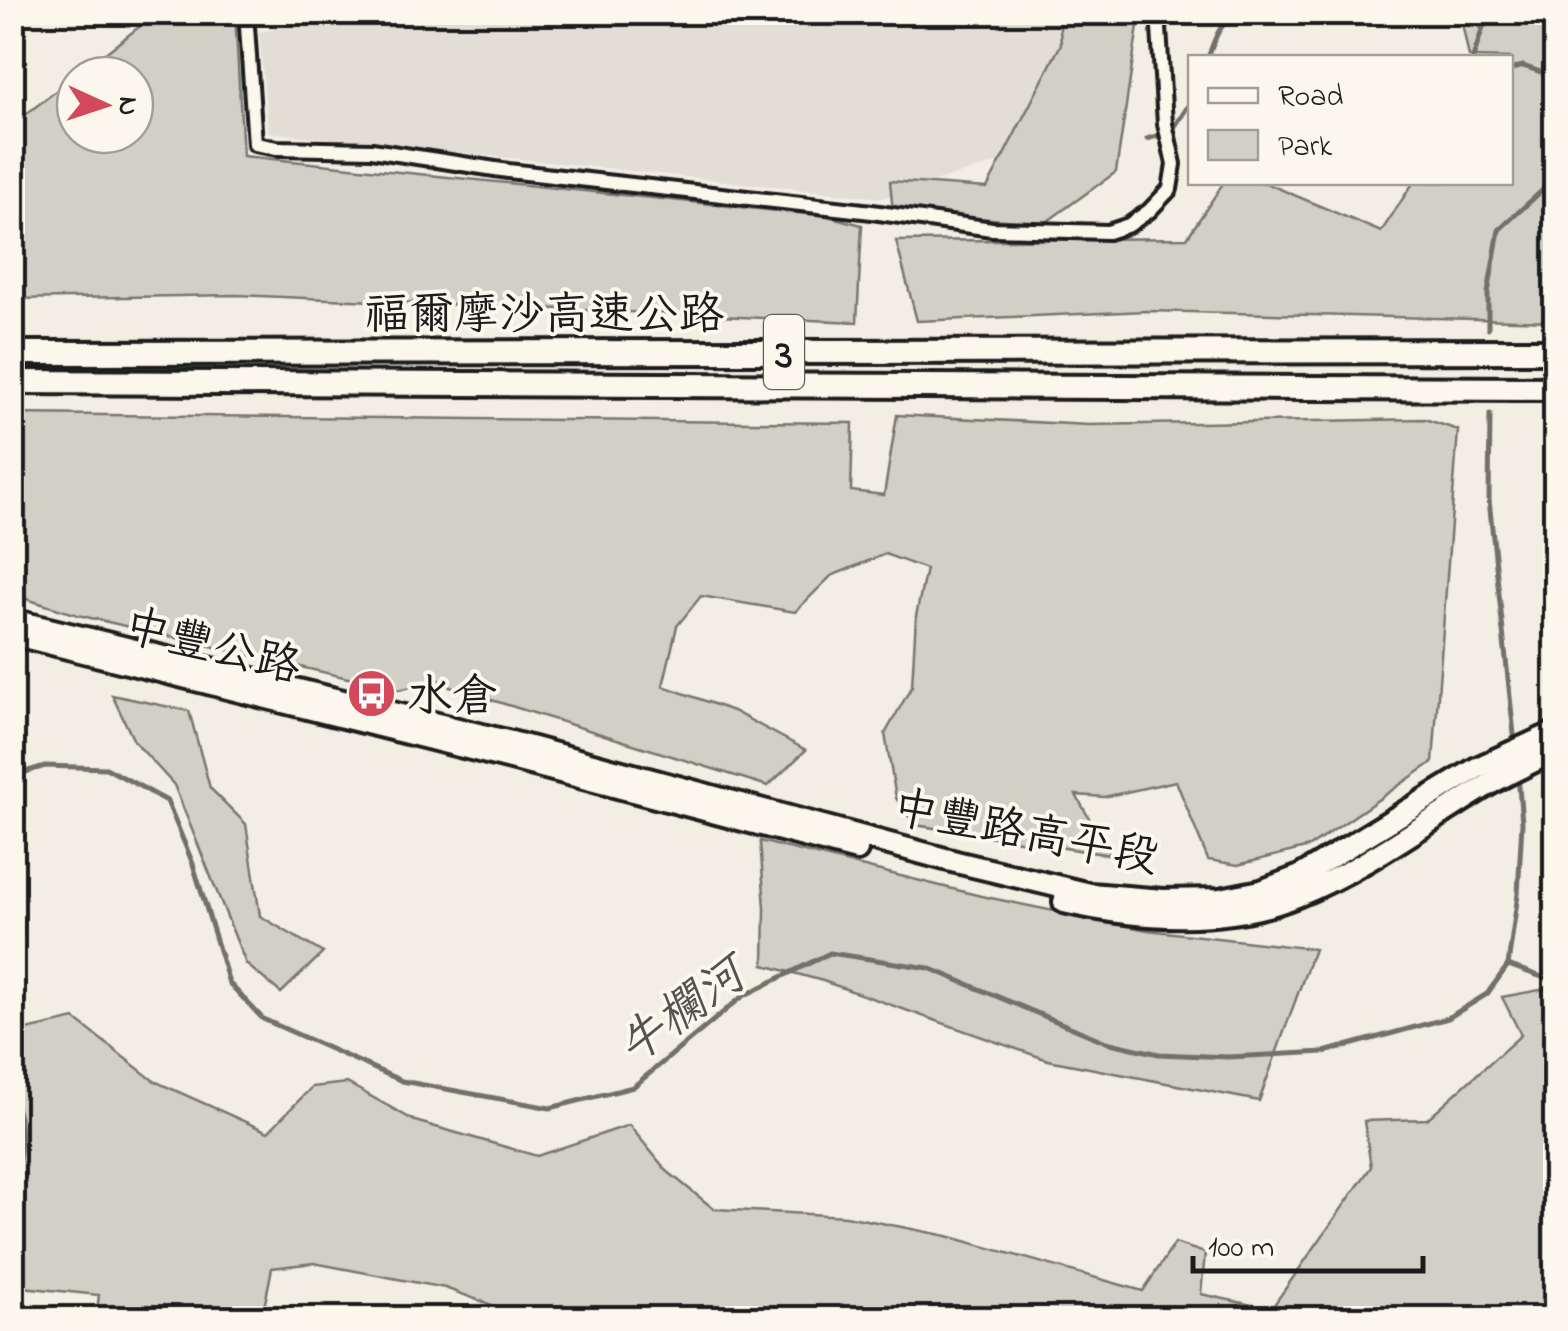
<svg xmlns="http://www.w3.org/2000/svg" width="1568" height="1331" font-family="'Indie Flower','LXGW WenKai TC',sans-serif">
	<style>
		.built { fill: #e2ded5 }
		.green { fill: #d2cfc6; stroke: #777671; stroke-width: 2.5 }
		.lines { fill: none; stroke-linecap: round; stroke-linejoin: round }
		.stream { stroke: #716f6b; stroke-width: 5 }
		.minor-casing { stroke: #1c1c1c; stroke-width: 20 }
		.primary-casing { stroke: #1c1c1c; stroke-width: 28 }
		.motorway-casing { stroke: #1c1c1c; stroke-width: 30 }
		.minor { stroke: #fbf7ec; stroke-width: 12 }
		.primary { stroke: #fbf7ec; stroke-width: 20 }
		.motorway { stroke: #fbf7ec; stroke-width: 22 }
		.labels { text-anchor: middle; stroke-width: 8; stroke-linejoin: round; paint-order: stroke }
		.shield { fill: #fbf7ec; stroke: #5f5e5a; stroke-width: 2.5 }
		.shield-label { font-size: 42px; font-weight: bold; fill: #1c1c1c }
		.street-label { font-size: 45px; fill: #1c1c1c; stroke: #fbf7ec }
		.poi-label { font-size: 45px; fill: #1c1c1c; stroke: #fbf7ec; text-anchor: start }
		.water-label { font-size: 48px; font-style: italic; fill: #545351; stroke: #fbf7ec }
	</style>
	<rect width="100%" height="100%" fill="#f2eee4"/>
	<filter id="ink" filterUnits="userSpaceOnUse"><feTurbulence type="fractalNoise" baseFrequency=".01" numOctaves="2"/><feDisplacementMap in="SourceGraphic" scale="20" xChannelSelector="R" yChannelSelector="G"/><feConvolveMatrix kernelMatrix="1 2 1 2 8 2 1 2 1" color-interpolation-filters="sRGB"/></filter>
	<g filter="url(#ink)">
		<!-- built -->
		<polygon class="built" points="265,12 1072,13 1025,154 882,198 268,132 259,32 273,30"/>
		<!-- green -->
		<g class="green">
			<polygon points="157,13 235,13 243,156 827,216 862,225 857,322 236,295 13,299 13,118 25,115 75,76 75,135 135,135 135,75 77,75"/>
			<polygon points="1059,13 1140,13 1116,172 1045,223 893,212 890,181 987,188 1061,44"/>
			<polygon points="1460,13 1555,13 1555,321 1147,311 917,321 896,241 1187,238 1224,182 1266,183 1381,232 1413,183 1510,182 1510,58 1469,57"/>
			<polygon points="13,414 853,423 851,491 884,495 897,415 1089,425 1425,419 1458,430 1433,762 1309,847 1238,865 1208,860 1176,781 1104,797 1076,795 1110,855 915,825 896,798 885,734 912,686 916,616 926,569 885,554 831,576 795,612 701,596 677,626 663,686 733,711 806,750 768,786 450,687 439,680 399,690 78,615 13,595"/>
			<polygon points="112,695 189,711 210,788 246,824 260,916 323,953 281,993 246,964 174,785 134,741"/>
			<polygon points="760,841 981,896 1147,930 1314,949 1259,1101 1048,1060 823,981 764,965 765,908"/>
			<polygon points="1545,989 1556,993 1555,1318 528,1318 445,1288 314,1263 272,1268 262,1318 96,1318 99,1295 13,1286 12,1067 18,1032 75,1019 154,1081 268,1132 312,1087 347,1083 415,1121 537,1156 629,1125 667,1171 714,1209 846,1216 947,1236 1143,1291 1175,1243 1205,1253 1201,1294 1271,1309 1371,1167 1364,1121 1427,1119 1521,1035 1502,997"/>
		</g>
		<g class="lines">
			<!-- stream -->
			<g class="stream">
				<polyline points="1459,12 1482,27"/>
				<path d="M 1208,58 C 1215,37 1219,24 1238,12"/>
				<polyline points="1473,58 1483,27 1500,12"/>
				<polyline points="1510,70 1523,66 1544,73 1556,90"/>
				<polyline points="1147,139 1172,131 1190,103"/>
				<polyline points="1488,328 1488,293 1499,230 1547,186 1556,183"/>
				<polyline points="1490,414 1489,500 1515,744"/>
				<polyline points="12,776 45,766 106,768 167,801 193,864 229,983 263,1019 402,1081 550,1108 633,1087 743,996 830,953 929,968 1106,1042 1159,1054 1228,1057 1324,1052 1448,1018 1487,994 1508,965 1518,894 1522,823 1518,775"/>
				<path d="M 12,897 C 22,917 26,937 12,955"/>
				<polyline points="1508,965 1556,982"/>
				<path d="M 12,1097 C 26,1126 22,1157 12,1187"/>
			</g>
			<defs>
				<polyline id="minor" points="246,12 255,144 277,148 372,150 508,171 872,212 992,229 1108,232 1129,225 1149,211 1170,189 1174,164 1165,124 1158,12"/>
				<g id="primary">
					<polyline points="12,620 511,742 956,862 1090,894 1163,900 1220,899 1261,891 1300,876 1477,768 1556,732"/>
					<polyline points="12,634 511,759 857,850"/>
					<path d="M 1064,902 C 1138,919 1226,925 1297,896 C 1366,868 1425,823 1488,785 C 1510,772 1533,762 1556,750"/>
				</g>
				<g id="motorway">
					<polyline points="12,353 1556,351"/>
					<polyline points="12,382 1556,389"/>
				</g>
			</defs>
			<!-- minor casing -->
			<use href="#minor" class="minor-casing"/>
			<!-- primary casing -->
			<use href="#primary" class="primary-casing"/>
			<!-- motorway casing -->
			<use href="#motorway" class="motorway-casing"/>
			<!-- minor -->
			<use href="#minor" class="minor"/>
			<!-- primary -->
			<use href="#primary" class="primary"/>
			<!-- motorway -->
			<use href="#motorway" class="motorway"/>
		</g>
	</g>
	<!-- icons -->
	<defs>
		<symbol id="bus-disc" viewBox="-11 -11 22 22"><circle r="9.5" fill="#d1495b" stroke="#fbf7ec"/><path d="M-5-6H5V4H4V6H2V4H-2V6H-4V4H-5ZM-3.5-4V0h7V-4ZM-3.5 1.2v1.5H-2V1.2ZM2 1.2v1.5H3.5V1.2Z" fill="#fff"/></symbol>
	</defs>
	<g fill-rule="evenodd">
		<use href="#bus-disc" x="344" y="666" width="55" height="55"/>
	</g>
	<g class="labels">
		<!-- shield labels -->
		<rect class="shield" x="764" y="315" width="40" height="74" rx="8"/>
		<g class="shield-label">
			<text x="784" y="367">3</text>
		</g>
		<!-- street labels -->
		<g class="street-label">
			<text x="544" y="328">福爾摩沙高速公路</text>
			<text transform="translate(213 644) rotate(14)" y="16">中豐公路</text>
			<text transform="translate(1026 830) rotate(11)" y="16">中豐路高平段</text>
		</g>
		<!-- poi labels -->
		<g class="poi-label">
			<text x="407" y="710">水倉</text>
		</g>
		<!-- water labels -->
		<g class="water-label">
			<text transform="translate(680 1009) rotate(-36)" y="17">牛欄河</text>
		</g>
	</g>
	<!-- margin -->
	<rect width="1568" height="1331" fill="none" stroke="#fbf7ec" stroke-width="50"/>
	<rect x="25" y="25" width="1518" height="1281" fill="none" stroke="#1c1c1c" stroke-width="4" filter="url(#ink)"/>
	<!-- legend -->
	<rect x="1188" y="55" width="325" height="130" fill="#fbf7ec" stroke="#a29f99" stroke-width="2.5"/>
	<rect x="1208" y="88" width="50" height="15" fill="#fbf7ec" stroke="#a29f99" stroke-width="2.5"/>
	<text x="1278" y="105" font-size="30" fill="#1c1c1c">Road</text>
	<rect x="1208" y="130" width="50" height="30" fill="#d2cfc6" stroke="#a29f99" stroke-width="2.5"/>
	<text x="1278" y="155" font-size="30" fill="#1c1c1c">Park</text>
	<!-- north arrow -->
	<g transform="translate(105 105) rotate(93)"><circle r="48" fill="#fbf7ec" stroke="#a29f99" stroke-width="2.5"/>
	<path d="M0-8L18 38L0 25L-18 38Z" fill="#d1495b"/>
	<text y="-15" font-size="28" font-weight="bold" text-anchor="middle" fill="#1c1c1c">N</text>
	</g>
	<!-- scale -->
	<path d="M1193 1256v15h230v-15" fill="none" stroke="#1c1c1c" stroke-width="5"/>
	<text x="1208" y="1256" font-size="30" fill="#1c1c1c" stroke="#fbf7ec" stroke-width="8" paint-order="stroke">100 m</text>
</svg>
